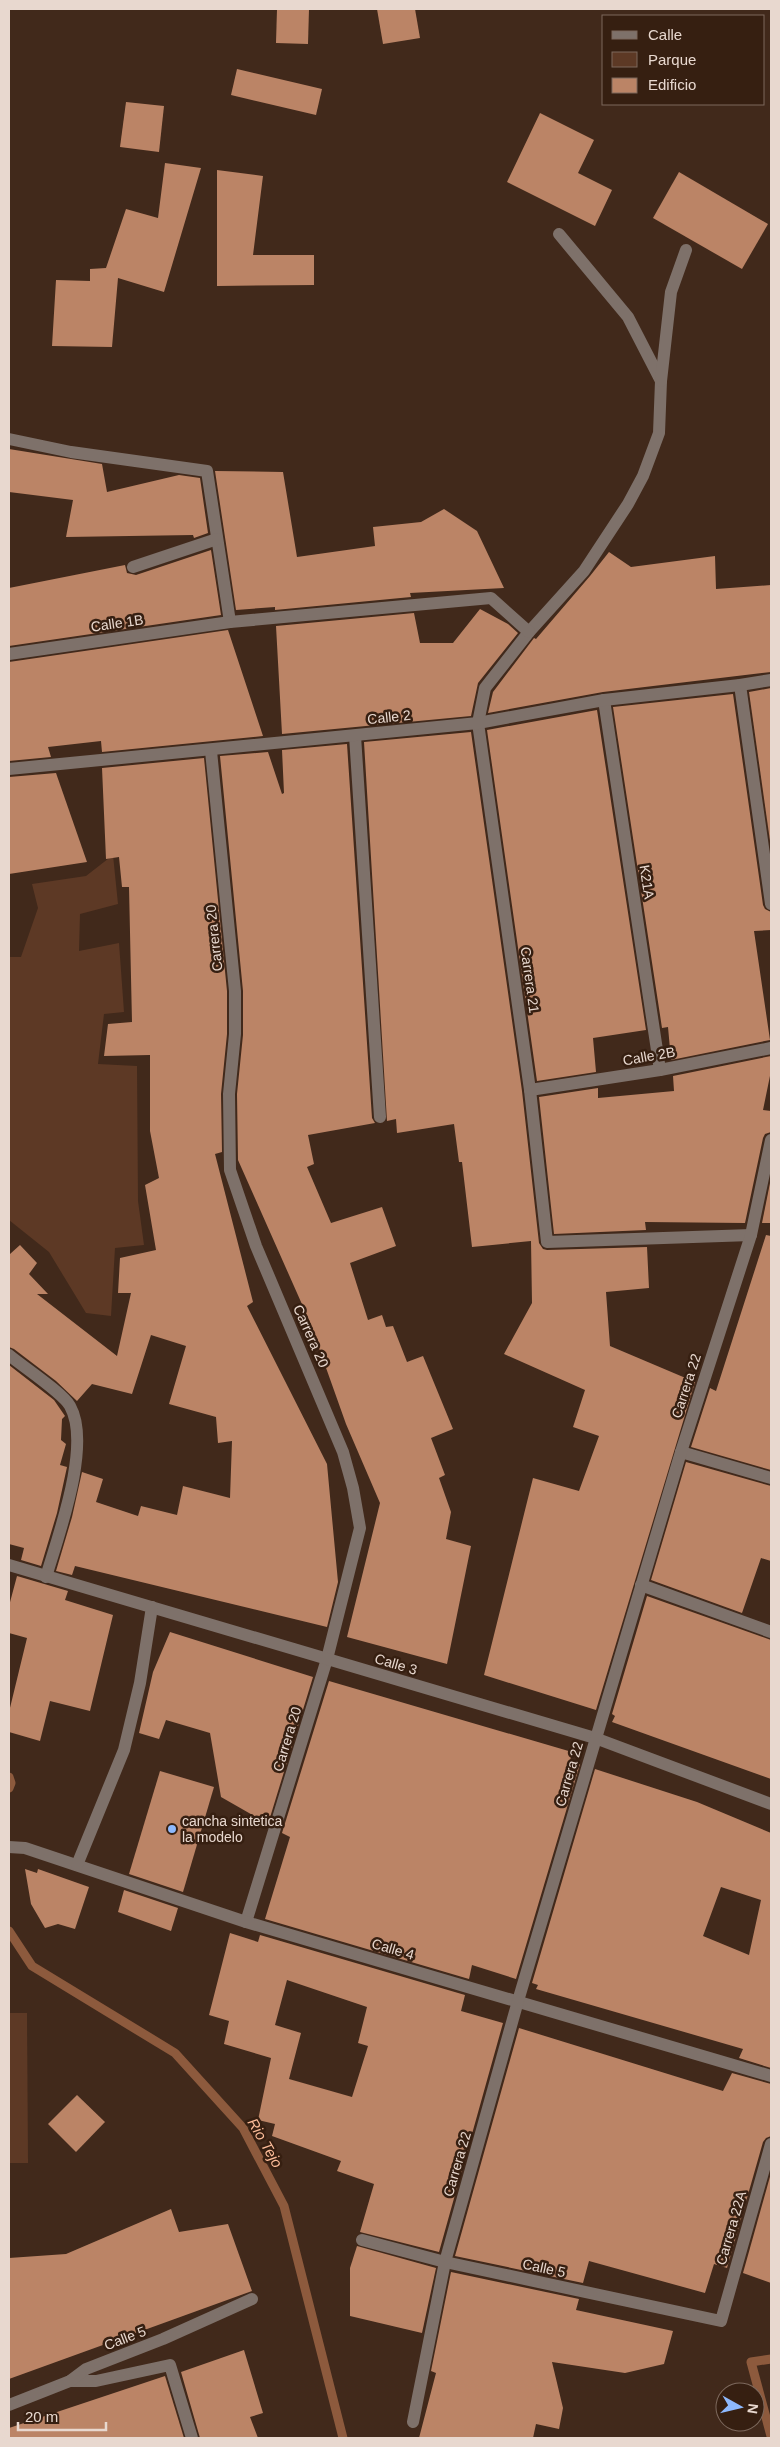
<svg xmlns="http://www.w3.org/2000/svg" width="780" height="2447" font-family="Arial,sans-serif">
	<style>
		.green { fill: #5d3925 }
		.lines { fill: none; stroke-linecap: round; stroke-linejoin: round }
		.stream { stroke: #8d5a3d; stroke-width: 9 }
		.building { fill: #bb8466; fill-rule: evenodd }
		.minor { stroke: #7e716a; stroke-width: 12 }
		.poi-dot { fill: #8eb9fd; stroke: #361f11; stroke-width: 2 }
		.labels { text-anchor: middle; stroke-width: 5; stroke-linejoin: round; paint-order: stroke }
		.street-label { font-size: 14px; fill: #e8d8cf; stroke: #361f11 }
		.poi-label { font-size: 14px; fill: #e8d8cf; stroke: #361f11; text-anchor: start }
		.water-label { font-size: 15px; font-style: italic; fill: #fcbc99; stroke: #361f11 }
	</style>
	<rect width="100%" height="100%" fill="#41291b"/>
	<!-- green -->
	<g class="green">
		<polygon points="113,855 118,904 80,914 79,951 119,943 124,1012 104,1014 98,1064 137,1066 138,1201 144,1245 115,1248 111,1316 86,1313 49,1252 9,1220 9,957 21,957 38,908 32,884 86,876"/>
		<polygon points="9,2013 27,2013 28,2163 9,2163"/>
	</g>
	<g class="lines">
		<!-- stream -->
		<g class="stream">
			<polyline points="9,1777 11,1783 9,1788"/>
			<polyline points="9,1931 32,1966 175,2053 243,2128 284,2206 343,2438"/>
			<polyline points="771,2359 751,2362 771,2436"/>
		</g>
	</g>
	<!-- building -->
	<g class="building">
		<polygon points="277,9 309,9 308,44 276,43"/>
		<polygon points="377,9 415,9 420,38 383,44"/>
		<polygon points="237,69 322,89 316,115 231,95"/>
		<polygon points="126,102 164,106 159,152 120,147"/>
		<polygon points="540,113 594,140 578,173 612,190 595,226 507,182"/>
		<polygon points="165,163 201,168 164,292 118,278 112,347 52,346 56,280 90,281 90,269 106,268 126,209 158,218"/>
		<polygon points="217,170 263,176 253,255 314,255 314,285 217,286"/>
		<polygon points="679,172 768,224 742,269 653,218"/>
		<polygon points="9,449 102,464 107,492 179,475 200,478 208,533 194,538 193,535 66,537 73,500 9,492"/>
		<polygon points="215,471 283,472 297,557 375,546 373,527 421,522 444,509 477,531 504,588 410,593 411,597 275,610 275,607 236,610"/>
		<polygon points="211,550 221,615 9,646 9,588 125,565 127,573 136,575"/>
		<polygon points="609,552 631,567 715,556 716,589 771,585 771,672 603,692 488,713 493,692 534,638 536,639 590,576"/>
		<polygon points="480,609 508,624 518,633 478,683 471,716 282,734 276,626 414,613 420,643 453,643"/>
		<polygon points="228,630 263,736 102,752 101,741 48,747 51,757 9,761 9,662"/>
		<polygon points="771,688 771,848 749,692"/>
		<polygon points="733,694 763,905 765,909 771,912 771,930 754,931 770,1040 671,1060 668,1027 662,1028 613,707"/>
		<polygon points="597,710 646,1030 593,1038 596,1072 537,1081 487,730"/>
		<polygon points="471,732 522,1091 539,1243 543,1249 547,1250 647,1247 649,1288 606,1292 610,1346 695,1382 596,1710 484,1675 533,1478 579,1491 599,1436 573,1427 585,1390 504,1354 532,1303 531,1241 472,1247 462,1162 459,1162 454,1124 397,1133 396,1119 387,1121 364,742"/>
		<polygon points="347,744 372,1118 375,1123 308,1135 314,1164 307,1167 331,1223 382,1207 396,1246 350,1263 368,1320 382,1315 386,1327 393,1326 407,1362 423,1356 453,1429 431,1438 445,1475 439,1478 451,1512 446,1539 471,1546 447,1664 347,1637 380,1503 346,1424 309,1320 238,1160 237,1094 243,1035 243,991 220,756 268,752 282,794 284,793 282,750"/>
		<polygon points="204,758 227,991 227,1034 221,1094 222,1152 215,1154 253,1302 247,1306 327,1464 338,1582 327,1627 75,1566 72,1575 56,1571 72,1517 82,1472 103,1479 96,1502 138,1516 141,1506 177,1515 183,1486 230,1498 232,1441 218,1443 216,1417 169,1404 186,1346 151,1335 132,1394 92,1384 77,1401 56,1381 14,1349 9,1347 9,1253 10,1254 20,1245 37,1263 29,1274 48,1294 37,1294 117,1356 131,1293 118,1293 120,1258 156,1250 145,1185 159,1178 150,1131 150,1055 104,1056 108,1024 132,1022 129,887 122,887 119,857 106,859 102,768"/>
		<polygon points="56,773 87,862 9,874 9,777"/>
		<polygon points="771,1056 771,1071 763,1110 771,1111 771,1132 765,1134 763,1138 745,1223 645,1222 646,1230 554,1234 539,1097 598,1088 598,1098 674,1091 673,1076"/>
		<polygon points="771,1178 771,1223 762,1223"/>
		<polygon points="766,1235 771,1236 771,1470 691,1447 710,1388 716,1391"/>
		<polygon points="9,1365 54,1400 65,1416 62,1419 61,1440 66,1444 60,1465 67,1467 57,1513 41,1566 21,1560 24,1548 9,1544"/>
		<polygon points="686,1462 771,1486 771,1561 761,1558 742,1613 651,1580"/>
		<polygon points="17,1576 68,1591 65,1600 113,1615 90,1711 50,1701 40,1741 9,1732 9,1712 27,1638 9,1633 9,1606"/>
		<polygon points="647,1596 771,1640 771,1779 612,1722 615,1716 612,1714"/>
		<polygon points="170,1632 313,1677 268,1824 221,1797 210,1733 166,1720 159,1739 139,1733 153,1672"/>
		<polygon points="329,1681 572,1752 570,1761 580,1764 516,1979 472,1965 469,1979 265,1919 290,1837 282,1833"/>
		<path d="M 595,1769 L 697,1802 L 771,1833 L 771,2068 L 739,2058 L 743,2049 L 536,1989 L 538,1985 L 532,1983 ZM 721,1887 L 761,1900 L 749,1955 L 703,1936 Z"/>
		<polygon points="160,1771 214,1787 183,1892 129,1874"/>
		<polygon points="25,1869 37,1873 38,1869 89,1887 75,1929 58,1924 45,1928 31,1904"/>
		<polygon points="124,1890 178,1908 171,1931 118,1912"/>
		<path d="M 230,1933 L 258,1942 L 260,1935 L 465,1995 L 461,2011 L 503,2023 L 439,2252 L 360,2232 L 374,2184 L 337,2171 L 341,2161 L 272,2136 L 275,2124 L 258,2120 L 271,2058 L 224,2044 L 229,2021 L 209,2015 ZM 287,1980 L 367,2007 L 358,2043 L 368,2046 L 352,2097 L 289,2079 L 301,2033 L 275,2025 Z"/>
		<polygon points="519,2028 723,2091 732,2073 771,2084 771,2136 766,2138 763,2142 727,2268 714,2264 705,2293 589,2261 583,2283 455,2256"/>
		<polygon points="77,2095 105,2122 76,2152 48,2124"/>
		<polygon points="771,2173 771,2283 743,2273"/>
		<polygon points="171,2209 179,2232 228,2224 252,2291 9,2379 9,2258 66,2254"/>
		<polygon points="357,2246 436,2268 422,2333 350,2316 350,2268"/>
		<polygon points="451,2272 579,2299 576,2310 673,2331 664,2364 625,2373 552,2362 563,2408 559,2429 536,2424 533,2438 419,2438 436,2373 431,2371"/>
		<polygon points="244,2350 263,2413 250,2417 258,2438 200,2438 181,2372"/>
		<polygon points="165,2376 184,2438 9,2438 9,2428"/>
	</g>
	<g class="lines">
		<!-- minor -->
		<g class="minor">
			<polyline points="559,234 628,317 661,381 659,433 643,476 628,504 584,571 529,632 485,688 478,723 530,1090 547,1242 751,1235"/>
			<polyline points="661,381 671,292 686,250"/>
			<polyline points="9,439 71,452 207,471 230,622"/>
			<polyline points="133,567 217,539"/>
			<polyline points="9,654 230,622 491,598 529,632"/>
			<polyline points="740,685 771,904"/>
			<polyline points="604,700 660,1070"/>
			<polyline points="355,736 380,1117"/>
			<polyline points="211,751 235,991 235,1034 229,1094 230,1170 256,1246 343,1452 353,1488 360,1528 327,1659 246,1922"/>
			<polyline points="9,769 478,723 604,700 740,685 771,680"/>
			<polyline points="530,1090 660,1070 771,1048"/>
			<path d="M 9,1355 C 22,1366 63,1393 70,1406 C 92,1445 58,1536 46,1577"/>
			<polyline points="681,1452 771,1478"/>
			<polyline points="9,1565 595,1738 771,1804"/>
			<polyline points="641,1585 771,1632"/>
			<polyline points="9,1847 25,1848 246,1922 771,2076"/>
			<polyline points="77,1865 124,1750 140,1683 152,1607"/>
			<polyline points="362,2240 445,2262 721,2321 771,2144"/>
			<polyline points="70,2381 96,2381 170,2365 192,2438"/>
			<polyline points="9,2405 70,2381 86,2369 163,2339 252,2299"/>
			<polyline points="413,2422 445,2262 518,2001 681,1452 751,1235 771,1140"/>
		</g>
	</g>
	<!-- markers -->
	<circle class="poi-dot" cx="172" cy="1829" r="5"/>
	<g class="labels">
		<!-- street labels -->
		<g class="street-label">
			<text transform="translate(117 623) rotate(-8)" y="5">Calle 1B</text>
			<text transform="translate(389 717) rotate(-6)" y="5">Calle 2</text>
			<text transform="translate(647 882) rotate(81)" y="5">K21A</text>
			<text transform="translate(214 938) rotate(-96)" y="5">Carrera 20</text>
			<text transform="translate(530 980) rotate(82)" y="5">Carrera 21</text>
			<text transform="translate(649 1056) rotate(-10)" y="5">Calle 2B</text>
			<text transform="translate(311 1336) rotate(66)" y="5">Carrera 20</text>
			<text transform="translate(686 1386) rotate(-72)" y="5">Carrera 22</text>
			<text transform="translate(396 1664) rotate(16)" y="5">Calle 3</text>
			<text transform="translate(287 1739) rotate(-73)" y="5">Carrera 20</text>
			<text transform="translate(569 1774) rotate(-74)" y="5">Carrera 22</text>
			<text transform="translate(393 1949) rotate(16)" y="5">Calle 4</text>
			<text transform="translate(457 2164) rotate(-74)" y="5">Carrera 22</text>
			<text transform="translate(731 2228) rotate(-74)" y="5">Carrera 22A</text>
			<text transform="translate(544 2268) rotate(12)" y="5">Calle 5</text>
			<text transform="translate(125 2338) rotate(-21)" y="5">Calle 5</text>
		</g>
		<!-- poi labels -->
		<g class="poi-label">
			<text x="182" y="1826">cancha sintetica<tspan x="182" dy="16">la modelo</tspan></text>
		</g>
		<!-- water labels -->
		<g class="water-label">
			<text transform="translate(265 2143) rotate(60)" y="5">Rio Tejo</text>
		</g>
	</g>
	<!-- border -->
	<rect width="780" height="2447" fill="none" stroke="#e8d8cf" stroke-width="20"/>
	<!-- legend -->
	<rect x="602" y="15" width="162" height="90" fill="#361f11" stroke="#7d695d"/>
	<rect x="612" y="31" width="25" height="8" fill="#7e716a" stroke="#7d695d"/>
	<text x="648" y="40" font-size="15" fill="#e8d8cf">Calle</text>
	<rect x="612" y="52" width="25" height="15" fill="#5d3925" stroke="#7d695d"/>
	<text x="648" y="65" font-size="15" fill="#e8d8cf">Parque</text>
	<rect x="612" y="78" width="25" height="15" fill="#bb8466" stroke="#7d695d"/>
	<text x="648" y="90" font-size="15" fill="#e8d8cf">Edificio</text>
	<!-- north arrow -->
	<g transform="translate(740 2407) rotate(98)"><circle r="24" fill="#361f11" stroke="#7d695d"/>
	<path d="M0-4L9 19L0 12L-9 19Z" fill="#8eb9fd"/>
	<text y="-8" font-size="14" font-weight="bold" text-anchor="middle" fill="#e8d8cf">N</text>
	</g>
	<!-- scale -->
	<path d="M18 2422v8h88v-8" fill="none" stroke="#e8d8cf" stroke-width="2.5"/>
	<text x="25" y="2422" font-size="15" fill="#e8d8cf" stroke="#361f11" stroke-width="4" paint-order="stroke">20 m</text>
</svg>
